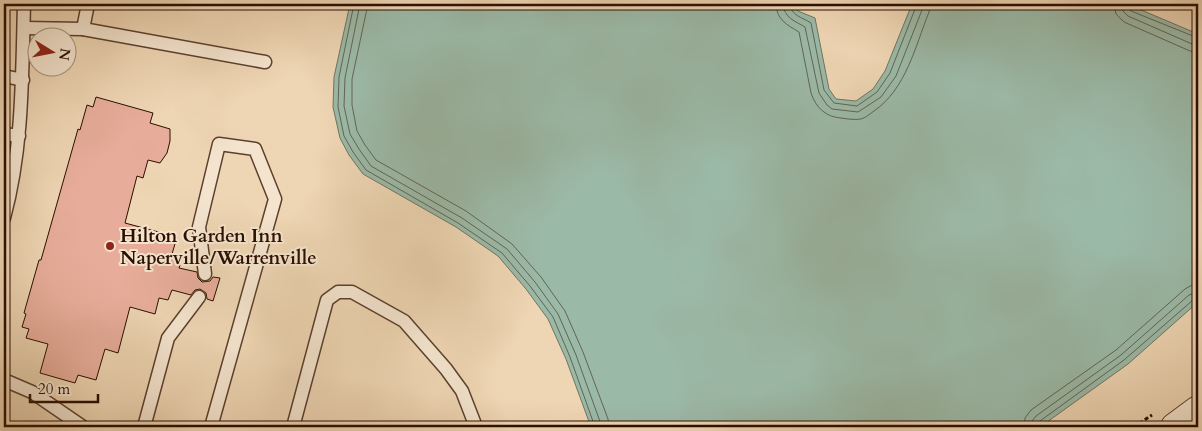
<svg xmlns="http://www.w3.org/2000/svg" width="1202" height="431" font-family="Cardo,serif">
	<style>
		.water { fill: #9bb9a7; stroke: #6e7564 }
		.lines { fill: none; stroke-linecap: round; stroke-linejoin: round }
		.shore { stroke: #626454; stroke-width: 1 }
		.building { fill: #e7ad9a; stroke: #2a0e00 }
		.service-casing { stroke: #5b402d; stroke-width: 15 }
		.tertiary-casing { stroke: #5b402d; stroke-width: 30 }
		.path { stroke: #2a0e00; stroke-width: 3; stroke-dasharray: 4 2.5; stroke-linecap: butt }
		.service { stroke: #f4e4ce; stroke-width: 12 }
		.tertiary { stroke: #f4e4ce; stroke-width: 28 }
		.poi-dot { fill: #8f2418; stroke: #f4e4ce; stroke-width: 2 }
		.labels { text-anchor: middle; stroke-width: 4; stroke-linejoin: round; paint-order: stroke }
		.poi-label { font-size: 19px; font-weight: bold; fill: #2a0e00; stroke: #f4e4ce; text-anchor: start }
	</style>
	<rect width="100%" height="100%" fill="#eed5b3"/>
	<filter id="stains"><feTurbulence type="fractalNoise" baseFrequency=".004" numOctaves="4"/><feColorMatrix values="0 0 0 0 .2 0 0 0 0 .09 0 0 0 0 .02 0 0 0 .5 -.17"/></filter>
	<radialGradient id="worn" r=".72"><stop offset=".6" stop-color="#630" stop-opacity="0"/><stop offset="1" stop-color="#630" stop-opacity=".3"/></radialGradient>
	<!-- water -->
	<polygon class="water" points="350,4 793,4 798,11 815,18 829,89 836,99 856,101 873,89 885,71 912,4 1127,4 1198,34 1198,302 1128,364 1040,427 591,427 566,359 548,319 526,289 498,256 456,227 363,174 349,155 340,138 333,107 334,77"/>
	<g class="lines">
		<!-- shore -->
		<g class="shore">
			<polyline points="354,4 339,77 338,107 344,136 353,152 366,170 458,223 502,253 530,286 553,317 570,357 595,427"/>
			<polyline points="360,4 345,78 344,106 350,134 359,149 371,166 462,218 507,249 535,282 558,314 576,355 602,427"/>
			<polyline points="368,4 352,79 352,105 357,131 365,145 376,160 466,211 512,244 541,277 565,311 583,352 608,419 609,427"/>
			<path d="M 776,4 C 776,19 787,25 799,32 L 811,93 C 816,108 826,117 841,118 C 848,119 854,120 861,119 C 865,118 870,114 874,111 C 906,89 915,47 929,12 L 930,4"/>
			<path d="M 783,4 C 784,18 795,21 805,27 L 819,93 L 827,105 L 832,109 L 858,112 L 881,97 L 896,76 L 922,10 L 923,4"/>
			<path d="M 790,4 C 791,16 802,17 811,23 L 824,90 L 834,103 L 857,106 L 877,92 L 890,73 L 917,4"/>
			<polyline points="1114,4 1116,14 1124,22 1190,51 1198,52"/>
			<polyline points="1121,4 1123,11 1128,16 1192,44 1198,45"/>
			<polyline points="1128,4 1128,8 1131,11 1198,38"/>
			<polyline points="1024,427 1025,418 1031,410 1116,350 1185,289 1192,285 1198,285"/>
			<polyline points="1031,427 1032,421 1036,416 1121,355 1189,295 1198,292"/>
			<polyline points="1038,427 1040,421 1124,360 1193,300 1198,298"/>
		</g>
	</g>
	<!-- building -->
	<polygon class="building" points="96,97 153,113 150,123 170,129 170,141 167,153 160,163 148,160 143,178 137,176 125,223 177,237 172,254 180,256 178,265 180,265 179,268 197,272 198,278 202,282 210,281 213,277 220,278 213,301 207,299 206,293 200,289 195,290 191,295 172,290 168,300 159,298 155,314 130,307 118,353 105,349 96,380 78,375 75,383 40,373 48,344 26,338 29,329 22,327 26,314 24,313 39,260 41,260 78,129 80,130 87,105 93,107"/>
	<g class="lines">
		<defs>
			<g id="service">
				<polyline points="88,4 83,29 265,62"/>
				<polyline points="24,28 83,29"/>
				<polyline points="4,76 23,80"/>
				<polyline points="4,134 19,136"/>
				<path d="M 4,218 C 23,148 22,76 24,4"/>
				<polyline points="205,274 199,227 219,144 255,149 275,199 211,427"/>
				<polyline points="4,380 32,392 83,427"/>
				<polyline points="144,427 168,338 199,297"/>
				<polyline points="293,427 327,300 338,292 352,292 404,321 446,369 462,391 476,427"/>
			</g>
			<polyline id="tertiary" points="1175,427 1198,410"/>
		</defs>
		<!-- service casing -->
		<use href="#service" class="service-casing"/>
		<!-- tertiary casing -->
		<use href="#tertiary" class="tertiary-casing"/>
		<!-- path -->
		<polyline class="path" points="1134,427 1152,415"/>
		<!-- service -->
		<use href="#service" class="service"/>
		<!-- tertiary -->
		<use href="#tertiary" class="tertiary"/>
	</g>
	<!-- markers -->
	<circle class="poi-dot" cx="110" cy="246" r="5"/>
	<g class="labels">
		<!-- poi labels -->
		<g class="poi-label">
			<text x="120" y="242">Hilton Garden Inn<tspan x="120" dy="22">Naperville/Warrenville</tspan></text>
		</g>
	</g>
	<!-- margin -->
	<rect width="1202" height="431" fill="none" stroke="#eed5b3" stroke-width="20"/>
	<rect x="5" y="5" width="1192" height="421" fill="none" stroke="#2a0e00" stroke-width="2.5"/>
	<rect x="10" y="10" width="1182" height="411" fill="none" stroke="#2a0e00"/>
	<!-- north arrow -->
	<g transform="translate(52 52) rotate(100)"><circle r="24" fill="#f4e4ce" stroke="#a38e7c"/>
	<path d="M0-4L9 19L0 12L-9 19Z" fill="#8f2418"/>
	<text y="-8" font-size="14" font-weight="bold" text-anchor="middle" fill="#2a0e00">N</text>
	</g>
	<!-- scale -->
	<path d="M30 394v8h68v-8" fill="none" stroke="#2a0e00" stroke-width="2.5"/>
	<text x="38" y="394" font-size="15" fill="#2a0e00" stroke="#f4e4ce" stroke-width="4" paint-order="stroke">20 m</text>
	<rect width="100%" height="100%" filter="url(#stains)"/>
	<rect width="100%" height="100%" fill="url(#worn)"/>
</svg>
